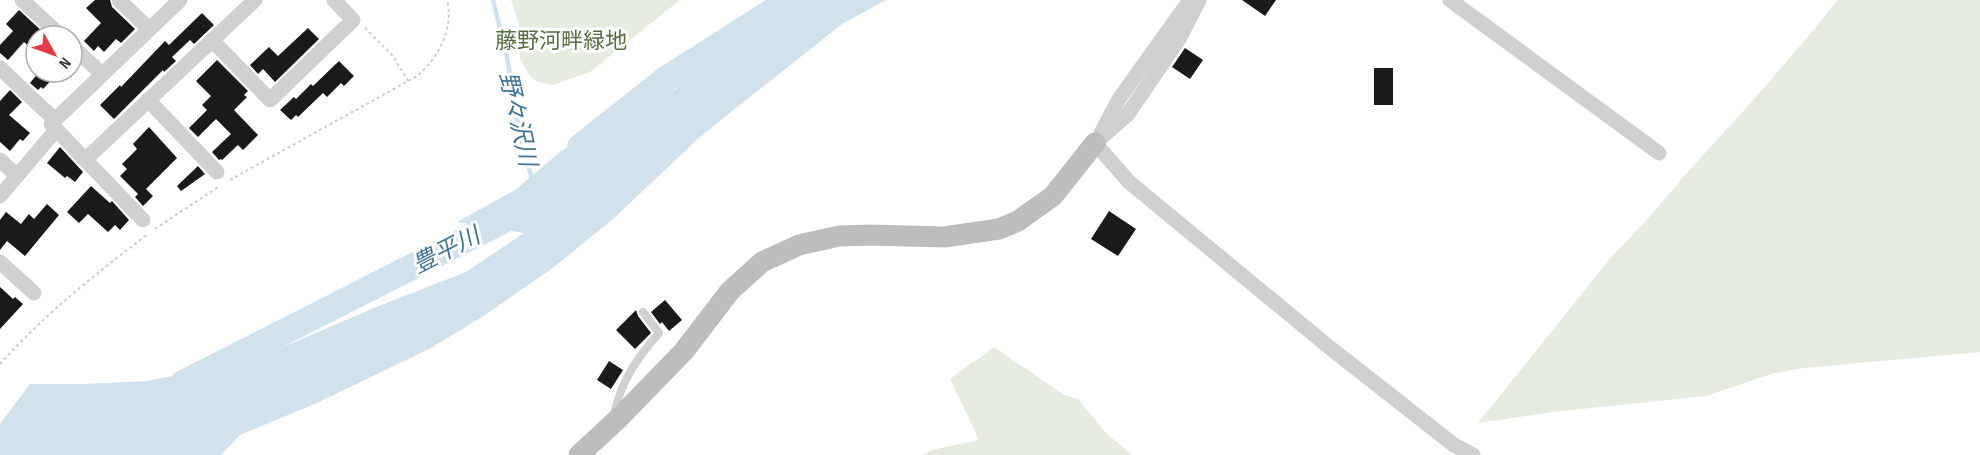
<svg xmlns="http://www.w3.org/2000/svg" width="1980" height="455" font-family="'Sofia Sans Condensed','Noto Sans JP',sans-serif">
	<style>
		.green { fill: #e6ecdf }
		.water { fill: #cfe2ee }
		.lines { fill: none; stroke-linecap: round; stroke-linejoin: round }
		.stream { stroke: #cfe2ee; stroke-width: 4.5 }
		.river { stroke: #cfe2ee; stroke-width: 26 }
		.building { fill: #1a1a1a }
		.path { stroke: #cdcdcd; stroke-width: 2; stroke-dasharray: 3 3; stroke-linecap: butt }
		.lane { stroke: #d0d0d0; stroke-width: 8 }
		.street { stroke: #d0d0d0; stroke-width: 15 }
		.secondary { stroke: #bdbdbd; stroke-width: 21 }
		.labels { text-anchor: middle; stroke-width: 6; stroke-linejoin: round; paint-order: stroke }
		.park-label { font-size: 22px; fill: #56703f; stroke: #fff }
		.water-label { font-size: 24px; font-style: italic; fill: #3f7597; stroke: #fff }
	</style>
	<rect width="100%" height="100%" fill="#fff"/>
	<!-- green -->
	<g class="green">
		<polygon points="511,0 680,0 590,72 553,85 536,81 530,76 520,59 519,24"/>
		<path d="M 1838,0 L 1980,0 L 1980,352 L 1804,368 L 1771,374 L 1706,396 L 1553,412 L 1478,423 L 1613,255 C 1642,227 1667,196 1693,166 C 1743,112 1792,57 1838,0 Z"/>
		<polygon points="994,347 1064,395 1078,399 1106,433 1132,455 922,455 932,450 979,440 950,379"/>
	</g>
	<!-- water -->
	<polygon class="water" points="777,0 886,0 842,24 702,135 613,219 554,267 485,315 431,348 319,402 240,435 221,455 0,455 0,424 30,384 84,384 147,381 253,360 381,305 466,272 524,233 457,222 515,190 561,151 676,89"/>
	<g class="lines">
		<!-- stream -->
		<polyline class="stream" points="493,0 507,57 520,137 533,182"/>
		<!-- river -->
		<g class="river">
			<polyline points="580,147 666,79 790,0"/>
			<polyline points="183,383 520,212"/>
		</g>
	</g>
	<!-- building -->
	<g class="building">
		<polygon points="95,0 110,0 112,7 135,29 121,43 116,39 104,52 98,46 94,51 84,41 101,23 86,8"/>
		<polygon points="1242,0 1276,0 1265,16"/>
		<polygon points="19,10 44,33 41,36 36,36 36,53 24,42 8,60 0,53 0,45 13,31 6,24"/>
		<polygon points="202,13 214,25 194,44 190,40 172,57 176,61 164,72 163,70 114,119 100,105 120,85 121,87 165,41 169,45"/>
		<polygon points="308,28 319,39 275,82 263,69 258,74 250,65 269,47 278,56"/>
		<polygon points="1185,48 1203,60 1190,79 1172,67"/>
		<polygon points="217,60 248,91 244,95 247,97 234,110 258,135 243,150 238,145 222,160 221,159 219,160 212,152 231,134 216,119 198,137 189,128 207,110 202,105 211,96 196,81"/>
		<polygon points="339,61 354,76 344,86 341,83 327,97 323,93 298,117 296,115 291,120 280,110 294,97 296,99 311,84 313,86"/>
		<rect x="1374" y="68" width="19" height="37"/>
		<polygon points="39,72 59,72 43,89 41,87 38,90 30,83"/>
		<polygon points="10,90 22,102 9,115 30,133 23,141 20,139 10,151 0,142 0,101"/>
		<polygon points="149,127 177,158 146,189 153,196 143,206 135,197 138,194 120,176 127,169 122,164 137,149 133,144"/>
		<polygon points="60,147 83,172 75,182 67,176 65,178 47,163"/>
		<polygon points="198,166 205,174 181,191 177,186"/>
		<polygon points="91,186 110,203 112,201 129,220 120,230 115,225 108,232 88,214 79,223 67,212"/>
		<polygon points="47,204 59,215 25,256 7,241 0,250 0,220 6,212 21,224 29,214 34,219"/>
		<polygon points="1109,211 1136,229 1118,256 1091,239"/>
		<polygon points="0,287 13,299 15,297 23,304 0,329"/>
		<polygon points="665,300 682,320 669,331 662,322 660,324 651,312"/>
		<polygon points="636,310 638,316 651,333 635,349 616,330"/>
		<polygon points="609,361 623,370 611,389 597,380"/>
	</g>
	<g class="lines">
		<!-- path -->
		<g class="path">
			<polyline points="365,28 393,56 408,81"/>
			<path d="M 230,180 L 417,76 C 439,57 454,29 447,0"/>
			<polyline points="155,229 218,187"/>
			<path d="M 0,364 C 44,315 95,274 148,234"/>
		</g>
		<!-- lane -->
		<path class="lane" d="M 614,414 C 622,380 636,359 659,333 L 643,312"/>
		<!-- street -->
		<g class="street">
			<polyline points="22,0 61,36"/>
			<polyline points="119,0 149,29"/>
			<polyline points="1450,0 1659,153"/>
			<polyline points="212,40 270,100 353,20 334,0"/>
			<polyline points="72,46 102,74"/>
			<polyline points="0,68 55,120 51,124 143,220"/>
			<polyline points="148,100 217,172"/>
			<polyline points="55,120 180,0"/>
			<polyline points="1101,133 1119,99 1190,0"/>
			<polyline points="1095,143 1129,182 1329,347 1454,445 1473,455"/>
			<polyline points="1095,143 1128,114 1179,39 1199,0"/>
			<polyline points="86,159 255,0"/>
			<polyline points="0,160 17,176"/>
			<polyline points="0,196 56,130"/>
			<polyline points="0,262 34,293"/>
		</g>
		<!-- secondary -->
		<polyline class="secondary" points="579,455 619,418 684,351 730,291 762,262 799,245 839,236 870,235 944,237 999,229 1018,221 1053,196 1095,143"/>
	</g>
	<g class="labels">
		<!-- park labels -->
		<g class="park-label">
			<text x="561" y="48">藤野河畔緑地</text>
		</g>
		<!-- water labels -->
		<g class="water-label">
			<text transform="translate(518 119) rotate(77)" y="8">野々沢川</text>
			<text transform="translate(446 250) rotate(-27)" y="8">豊平川</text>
		</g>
	</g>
	<!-- north arrow -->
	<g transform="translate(54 54) rotate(130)"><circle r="28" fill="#ffffff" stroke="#adadad" stroke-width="1.5"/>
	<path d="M0-4.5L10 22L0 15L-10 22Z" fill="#e63946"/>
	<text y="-9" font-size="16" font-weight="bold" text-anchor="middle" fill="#333333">N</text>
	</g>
</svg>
